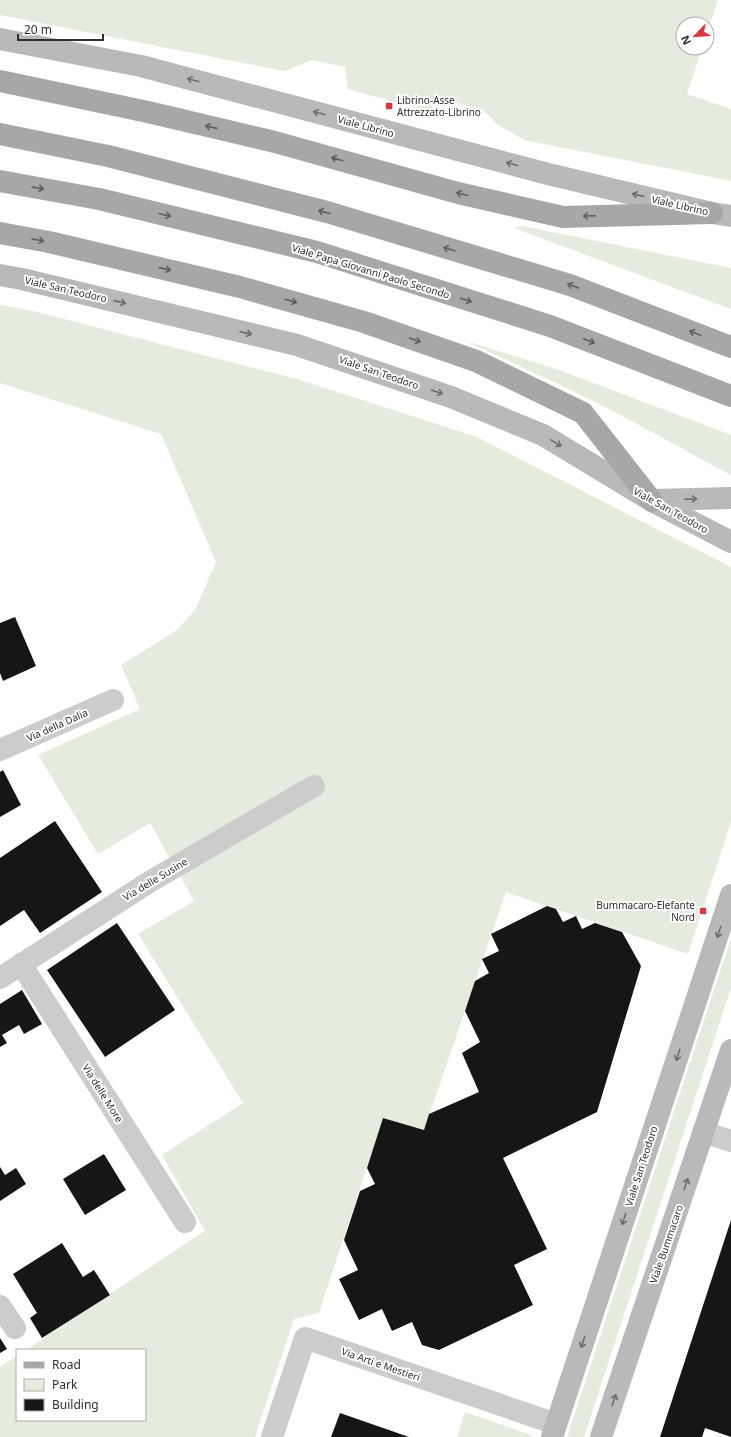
<svg xmlns="http://www.w3.org/2000/svg" width="731" height="1437" font-family="'Noto Sans',sans-serif">
	<style>
		.green { fill: #e5ecdd }
		.building { fill: #161616 }
		.lines { fill: none; stroke-linecap: round; stroke-linejoin: round }
		.street { stroke: #ccc; stroke-width: 22 }
		.secondary { stroke: #b9b9b9; stroke-width: 22 }
		.primary { stroke: #a7a7a7; stroke-width: 22 }
		.oneway { stroke: #6d6d6d }
		.oneway2 { stroke: #5f5f5f }
		.poi-dot { fill: #e13641; stroke: #fff; stroke-width: 1.5 }
		.labels { text-anchor: middle; stroke-width: 4; stroke-linejoin: round; paint-order: stroke }
		.poi-label { font-size: 10px; fill: #2f2f2f; stroke: #fff; text-anchor: start }
		.street-label { font-size: 10px; fill: #2f2f2f; stroke: #fff }
	</style>
	<rect width="100%" height="100%" fill="#fff"/>
	<!-- green -->
	<g class="green">
		<polygon points="0,0 718,0 707,34 707,24 683,24 683,48 702,48 687,94 731,109 731,181 524,140 498,125 483,110 436,97 431,112 348,89 345,67 312,60 284,71 0,15"/>
		<polygon points="522,226 731,268 731,309 514,228"/>
		<polygon points="0,305 29,310 297,379 477,437 731,567 731,822 688,954 506,892 424,1130 383,1118 319,1313 294,1319 255,1437 0,1437 0,1367 17,1356 17,1420 145,1420 145,1350 26,1350 205,1231 162,1155 243,1103 138,934 194,901 150,823 98,854 38,755 140,709 121,665 177,630 195,610 216,562 161,434 0,383"/>
		<path d="M 463,340 L 559,370 L 731,435 L 731,475 C 694,456 659,435 622,416 C 570,389 516,364 463,340 Z"/>
		<polygon points="731,938 731,988 584,1437 567,1437"/>
		<polygon points="465,1412 531,1435 530,1437 457,1437"/>
	</g>
	<!-- building -->
	<g class="building">
		<polygon points="15,617 36,666 3,681 0,673 0,623"/>
		<polygon points="3,770 21,805 0,817 0,772"/>
		<polygon points="55,821 102,892 40,933 24,910 0,926 0,858"/>
		<polygon points="547,906 556,909 563,922 576,916 582,929 595,923 622,932 641,966 597,1112 503,1158 547,1249 514,1265 533,1305 439,1350 422,1345 412,1322 392,1331 382,1309 359,1320 339,1279 358,1270 344,1240 360,1191 375,1184 367,1168 383,1118 424,1130 429,1114 479,1092 462,1053 480,1042 465,1011 475,981 489,973 482,959 499,951 491,934"/>
		<polygon points="117,923 175,1010 105,1057 47,970"/>
		<polygon points="22,990 42,1024 24,1034 19,1025 2,1035 7,1043 0,1047 0,1004"/>
		<polygon points="104,1154 126,1190 85,1215 63,1179"/>
		<polygon points="0,1167 5,1175 16,1168 26,1184 0,1201"/>
		<polygon points="731,1220 731,1437 705,1428 702,1437 660,1437"/>
		<polygon points="62,1243 83,1277 94,1270 110,1295 42,1338 30,1318 37,1313 13,1274"/>
		<polygon points="0,1338 7,1349 0,1353"/>
		<polygon points="340,1413 409,1437 331,1437"/>
	</g>
	<g class="lines">
		<!-- street -->
		<g class="street">
			<polyline points="0,750 113,700"/>
			<polyline points="21,964 185,1222"/>
			<polyline points="0,978 151,881 314,786"/>
			<polyline points="703,1132 731,1141"/>
			<polyline points="0,1306 15,1328"/>
			<polyline points="272,1437 305,1338 556,1424"/>
		</g>
		<!-- secondary -->
		<g class="secondary">
			<polyline points="0,39 141,66 548,174 712,213 731,216"/>
			<polyline points="0,275 22,279 297,345 451,397 543,435 652,501 731,542"/>
			<polyline points="653,500 731,498"/>
			<polyline points="552,1437 731,895"/>
			<polyline points="601,1437 731,1050"/>
		</g>
		<!-- primary -->
		<g class="primary">
			<polyline points="0,81 148,112 275,142 458,193 563,217 712,213"/>
			<polyline points="0,134 108,156 327,212 570,285 731,347"/>
			<polyline points="0,181 99,199 317,252 550,326 731,396"/>
			<polyline points="0,233 49,242 240,287 364,322 476,361 583,413 652,501"/>
		</g>
	</g>
	<!-- one-way arrows -->
	<defs><path id="oneway-shaft" d="M-6 0H5M1.5-3L5.5 0L1.5 3" fill="none" stroke-width="1.6" stroke-linecap="round" stroke-linejoin="round"/></defs>
	<g class="oneway">
		<use href="#oneway-shaft" transform="translate(193 80) rotate(-165)"/>
		<use href="#oneway-shaft" transform="translate(319 113) rotate(-165)"/>
		<use href="#oneway-shaft" transform="translate(512 164) rotate(-165)"/>
		<use href="#oneway-shaft" transform="translate(638 195) rotate(-167)"/>
		<use href="#oneway-shaft" transform="translate(120 302) rotate(13)"/>
		<use href="#oneway-shaft" transform="translate(246 333) rotate(13)"/>
		<use href="#oneway-shaft" transform="translate(437 392) rotate(19)"/>
		<use href="#oneway-shaft" transform="translate(556 443) rotate(31)"/>
		<use href="#oneway-shaft" transform="translate(691 499) rotate(-2)"/>
		<use href="#oneway-shaft" transform="translate(719 932) rotate(108)"/>
		<use href="#oneway-shaft" transform="translate(678 1055) rotate(108)"/>
		<use href="#oneway-shaft" transform="translate(686 1184) rotate(-71)"/>
		<use href="#oneway-shaft" transform="translate(624 1219) rotate(108)"/>
		<use href="#oneway-shaft" transform="translate(583 1342) rotate(108)"/>
		<use href="#oneway-shaft" transform="translate(614 1400) rotate(-71)"/>
	</g>
	<g class="oneway2">
		<use href="#oneway-shaft" transform="translate(211 127) rotate(-167)"/>
		<use href="#oneway-shaft" transform="translate(337 159) rotate(-164)"/>
		<use href="#oneway-shaft" transform="translate(38 188) rotate(10)"/>
		<use href="#oneway-shaft" transform="translate(462 194) rotate(-166)"/>
		<use href="#oneway-shaft" transform="translate(324 212) rotate(-165)"/>
		<use href="#oneway-shaft" transform="translate(165 215) rotate(14)"/>
		<use href="#oneway-shaft" transform="translate(589 216) rotate(178)"/>
		<use href="#oneway-shaft" transform="translate(38 240) rotate(10)"/>
		<use href="#oneway-shaft" transform="translate(449 249) rotate(-163)"/>
		<use href="#oneway-shaft" transform="translate(165 269) rotate(13)"/>
		<use href="#oneway-shaft" transform="translate(573 286) rotate(-160)"/>
		<use href="#oneway-shaft" transform="translate(466 300) rotate(18)"/>
		<use href="#oneway-shaft" transform="translate(291 301) rotate(16)"/>
		<use href="#oneway-shaft" transform="translate(695 333) rotate(-159)"/>
		<use href="#oneway-shaft" transform="translate(415 340) rotate(19)"/>
		<use href="#oneway-shaft" transform="translate(589 341) rotate(21)"/>
	</g>
	<!-- markers -->
	<g class="poi-dot">
		<rect x="385" y="102" width="8" height="8" rx="2"/>
		<rect x="699" y="907" width="8" height="8" rx="2"/>
	</g>
	<g class="labels">
		<!-- poi labels -->
		<g class="poi-label">
			<text x="397" y="104">Librino-Asse<tspan x="397" dy="12">Attrezzato-Librino</tspan></text>
			<text x="695" y="909" text-anchor="end">Bummacaro-Elefante<tspan x="695" dy="12">Nord</tspan></text>
		</g>
		<!-- street labels -->
		<g class="street-label">
			<text transform="translate(366 126) rotate(15)" y="4">Viale Librino</text>
			<text transform="translate(680 205) rotate(13)" y="4">Viale Librino</text>
			<text transform="translate(371 271) rotate(17)" y="4">Viale Papa Giovanni Paolo Secondo</text>
			<text transform="translate(66 289) rotate(13)" y="4">Viale San Teodoro</text>
			<text transform="translate(379 372) rotate(19)" y="4">Viale San Teodoro</text>
			<text transform="translate(671 510) rotate(29)" y="4">Viale San Teodoro</text>
			<text transform="translate(57 725) rotate(-24)" y="4">Via della Dalia</text>
			<text transform="translate(155 879) rotate(-31)" y="4">Via delle Susine</text>
			<text transform="translate(103 1093) rotate(58)" y="4">Via delle More</text>
			<text transform="translate(641 1166) rotate(-72)" y="4">Viale San Teodoro</text>
			<text transform="translate(666 1244) rotate(-71)" y="4">Viale Bummacaro</text>
			<text transform="translate(381 1364) rotate(19)" y="4">Via Arti e Mestieri</text>
		</g>
	</g>
	<!-- legend -->
	<rect x="16" y="1349" width="130" height="72" fill="#ffffff" stroke="#acacac"/>
	<rect x="24" y="1362" width="20" height="6" fill="#a7a7a7" stroke="#acacac"/>
	<text x="52" y="1369" font-size="12" fill="#2f2f2f">Road</text>
	<rect x="24" y="1379" width="20" height="12" fill="#e5ecdd" stroke="#acacac"/>
	<text x="52" y="1389" font-size="12" fill="#2f2f2f">Park</text>
	<rect x="24" y="1399" width="20" height="12" fill="#161616" stroke="#acacac"/>
	<text x="52" y="1409" font-size="12" fill="#2f2f2f">Building</text>
	<!-- north arrow -->
	<g transform="translate(695 36) rotate(245)"><circle r="19" fill="#ffffff" stroke="#acacac"/>
	<path d="M0-3L7 15L0 10L-7 15Z" fill="#e13641"/>
	<text y="-6" font-size="11" font-weight="bold" text-anchor="middle" fill="#2f2f2f">N</text>
	</g>
	<!-- scale -->
	<path d="M18 34v6h85v-6" fill="none" stroke="#2f2f2f" stroke-width="2"/>
	<text x="24" y="34" font-size="12" fill="#2f2f2f" stroke="#ffffff" stroke-width="3" paint-order="stroke">20 m</text>
</svg>
